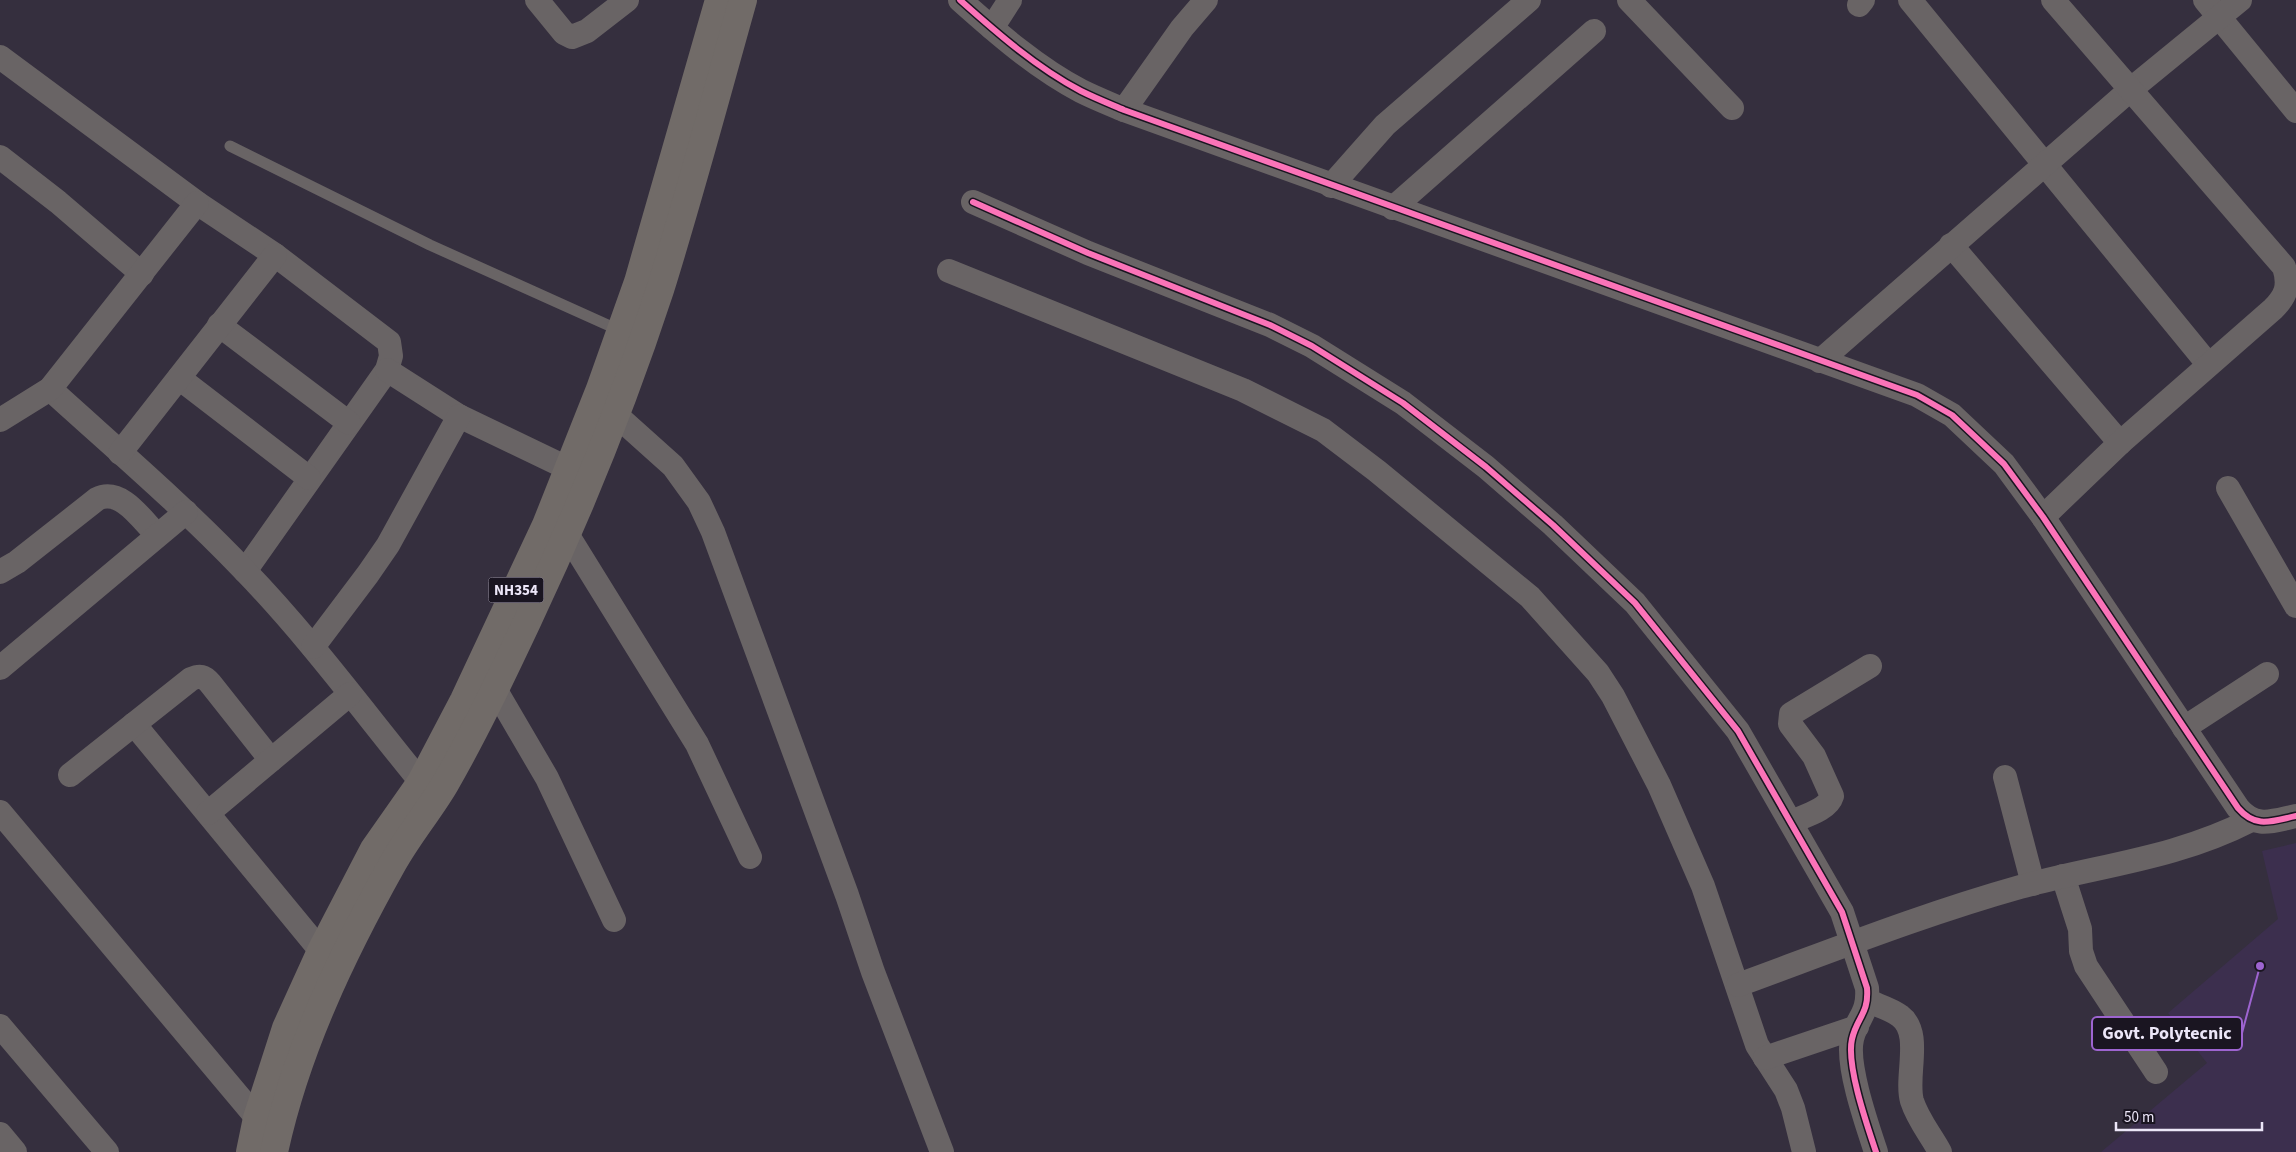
<svg xmlns="http://www.w3.org/2000/svg" width="2296" height="1152" font-family="'Source Sans 3',sans-serif">
	<style>
		.built { fill: #3c2f4e }
		.lines { fill: none; stroke-linecap: round; stroke-linejoin: round }
		.lane { stroke: #696465; stroke-width: 11 }
		.street { stroke: #696465; stroke-width: 24 }
		.highway { stroke: #716b68; stroke-width: 28 }
		.cycleway-casing { stroke: #1a1521; stroke-width: 9 }
		.cycleway { stroke: #fb73b8; stroke-width: 6 }
		.labels { text-anchor: middle; stroke-width: 5; stroke-linejoin: round; paint-order: stroke }
		.shield { fill: #1a1521; stroke: #ada7b8; stroke-width: 1 }
		.shield-label { font-size: 15px; font-weight: bold; fill: #ece6f8 }
		.leader { fill: none; stroke: #9d64d0; stroke-width: 2 }
		.callout-dot { fill: #9d64d0; stroke: #1a1521; stroke-width: 2 }
		.callout { fill: #1a1521; stroke: #9d64d0; stroke-width: 2 }
		.callout-label { font-size: 18px; text-anchor: middle; font-weight: bold; fill: #ece6f8 }
	</style>
	<rect width="100%" height="100%" fill="#352f3e"/>
	<!-- built -->
	<polygon class="built" points="2296,843 2296,1152 2101,1152 2207,1063 2168,1013 2278,919 2262,851"/>
	<g class="lines">
		<!-- lane -->
		<polyline class="lane" points="230,146 430,245 621,331"/>
		<!-- street -->
		<g class="street">
			<polyline points="537,0 564,33 572,37 587,31 627,0"/>
			<path d="M 960,0 C 997,33 1037,68 1081,91 C 1095,98 1110,104 1124,110 L 1917,395 L 1952,415 L 2004,464 L 2043,517 L 2238,808 C 2256,829 2272,821 2296,816"/>
			<polyline points="1629,0 1732,108"/>
			<polyline points="1910,0 2208,364"/>
			<polyline points="2205,0 2296,111"/>
			<polyline points="1859,5 1863,0"/>
			<polyline points="992,28 1010,0"/>
			<polyline points="0,57 197,203 275,255 389,342 391,356 387,370 245,571"/>
			<polyline points="1124,110 1182,28 1206,0"/>
			<polyline points="0,157 58,202 142,274"/>
			<polyline points="1331,186 1385,125 1529,0"/>
			<path d="M 973,202 L 1088,253 L 1270,325 L 1312,346 L 1403,403 L 1486,467 L 1553,525 L 1635,603 L 1738,731 L 1842,912 L 1867,988 C 1869,1014 1857,1017 1852,1039 C 1846,1065 1867,1125 1876,1152"/>
			<polyline points="1393,208 1594,31"/>
			<polyline points="1951,245 2120,443"/>
			<polyline points="949,271 1243,390 1323,430 1377,471 1530,597 1598,673 1613,696 1659,785 1703,886 1757,1045 1786,1090 1793,1108 1804,1152"/>
			<polyline points="219,325 349,423"/>
			<polyline points="1820,361 2130,90 2240,0"/>
			<polyline points="387,370 459,416 586,477"/>
			<polyline points="179,378 309,478"/>
			<path d="M 50,389 C 116,449 183,506 244,570 C 308,636 363,711 421,782"/>
			<polyline points="615,414 673,466 699,502 713,532 847,895 873,972 942,1152"/>
			<polyline points="0,420 50,389 197,203"/>
			<polyline points="120,453 275,255"/>
			<polyline points="2228,488 2296,606"/>
			<path d="M 2043,517 L 2120,443 L 2273,309 C 2286,296 2290,286 2284,267 L 2053,0"/>
			<polyline points="567,534 697,744 750,857"/>
			<path d="M 0,572 L 17,562 L 97,499 C 121,487 142,520 157,535"/>
			<polyline points="313,647 368,574 388,545 459,416"/>
			<polyline points="0,668 186,512"/>
			<polyline points="495,689 547,778 614,920"/>
			<polyline points="134,724 321,951"/>
			<polyline points="2184,728 2267,674"/>
			<path d="M 70,775 L 191,679 C 200,675 204,676 210,683 L 271,760"/>
			<polyline points="2005,777 2033,884"/>
			<polyline points="0,812 257,1118"/>
			<polyline points="208,813 350,694"/>
			<path d="M 1791,822 C 1804,816 1828,810 1832,796 L 1814,756 L 1790,724 L 1791,714 L 1870,666"/>
			<polyline points="2063,876 2080,929 2081,951 2086,966 2156,1072"/>
			<path d="M 1738,985 C 1831,951 1924,914 2020,887 C 2100,865 2175,859 2251,820"/>
			<path d="M 1868,1001 C 1879,1006 1891,1009 1900,1016 C 1923,1033 1905,1076 1912,1101 C 1918,1120 1931,1135 1940,1152"/>
			<polyline points="0,1026 107,1152"/>
			<polyline points="1765,1058 1857,1027"/>
			<polyline points="0,1134 15,1152"/>
		</g>
		<!-- highway -->
		<g class="highway">
			<polyline points="250,1152 257,1118 286,1028 321,951 374,849 421,782 464,700 546,525 600,389 638,282 719,0"/>
			<path d="M 274,1152 C 296,1050 342,954 393,863 C 408,836 429,811 445,784 C 475,732 501,677 527,622 C 578,514 623,403 660,290 C 690,194 716,96 743,0"/>
		</g>
		<defs>
			<g id="cycleway">
				<path d="M 960,0 C 997,33 1037,68 1081,91 C 1095,98 1110,104 1124,110 L 1917,395 L 1952,415 L 2004,464 L 2043,517 L 2238,808 C 2256,829 2272,821 2296,816"/>
				<path d="M 973,202 L 1088,253 L 1270,325 L 1312,346 L 1403,403 L 1486,467 L 1553,525 L 1635,603 L 1738,731 L 1842,912 L 1867,988 C 1869,1014 1857,1017 1852,1039 C 1846,1065 1867,1125 1876,1152"/>
			</g>
		</defs>
		<!-- cycleway casing -->
		<use href="#cycleway" class="cycleway-casing"/>
		<!-- cycleway -->
		<use href="#cycleway" class="cycleway"/>
	</g>
	<g class="labels">
		<!-- shield labels -->
		<rect class="shield" x="488.5" y="577.5" width="55" height="25" rx="4"/>
		<g class="shield-label">
			<text x="516" y="595">NH354</text>
		</g>
	</g>
	<!-- callouts -->
	<path class="leader" d="M2260 966L2242 1033"/>
	<circle class="callout-dot" cx="2260" cy="966" r="5"/>
	<rect class="callout" x="2092" y="1017" width="150" height="33" rx="5"/>
	<g class="callout-label">
		<text x="2167" y="1039">Govt. Polytecnic</text>
	</g>
	<!-- scale -->
	<path d="M2116 1122v8h146v-8" fill="none" stroke="#ece6f8" stroke-width="2.5"/>
	<text x="2124" y="1122" font-size="15" fill="#ece6f8" stroke="#1a1521" stroke-width="4" paint-order="stroke">50 m</text>
</svg>
